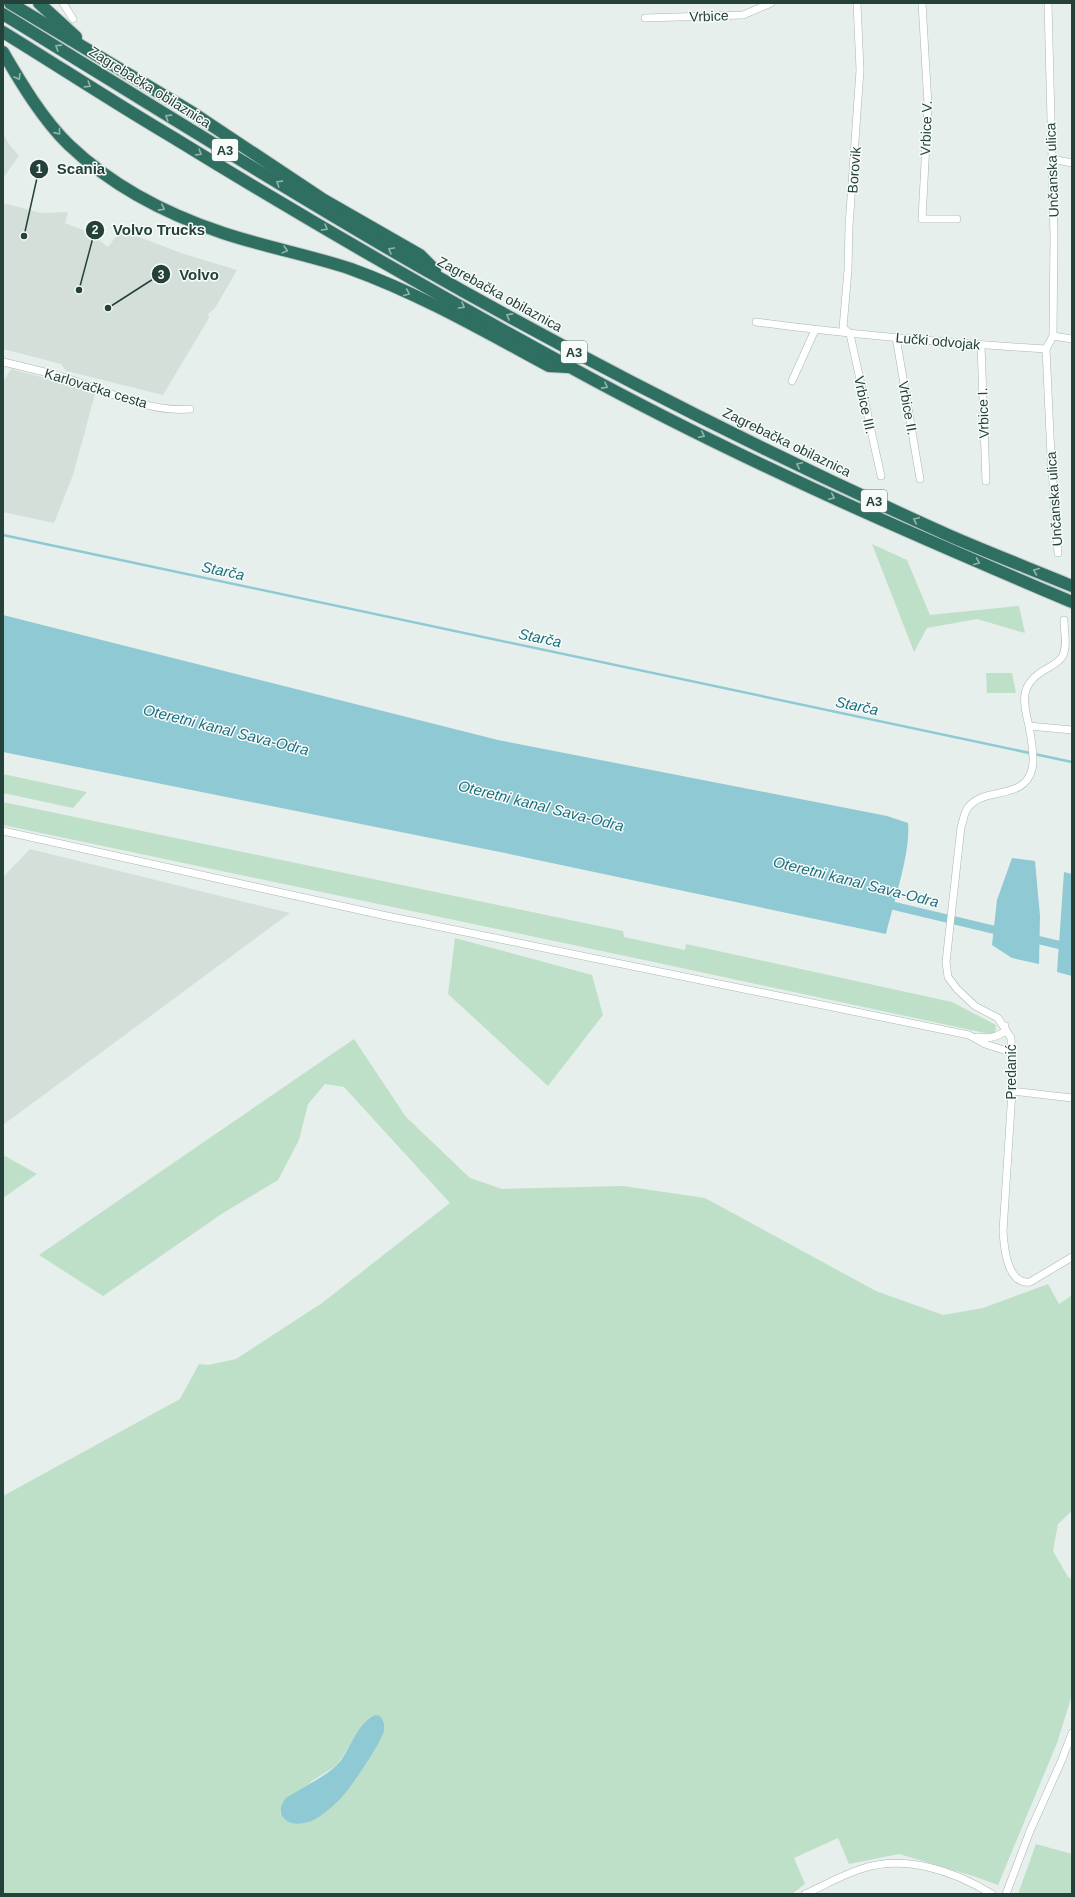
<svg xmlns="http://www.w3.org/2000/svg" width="1075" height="1897" font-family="Helvetica,sans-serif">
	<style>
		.built { fill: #d4dfda }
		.green { fill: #bfe0c8; fill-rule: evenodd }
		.water { fill: #8ec9d4 }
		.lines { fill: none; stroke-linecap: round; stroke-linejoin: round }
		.stream { stroke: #8ec9d4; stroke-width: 2.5 }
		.canal { stroke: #8ec9d4; stroke-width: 8 }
		.street-casing { stroke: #a8b8b2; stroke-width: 8 }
		.highway-casing { stroke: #c2cac8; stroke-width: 14 }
		.street { stroke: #fff; stroke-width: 7 }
		.highway { stroke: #2f6f62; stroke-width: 12 }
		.oneway { stroke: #93b5ae }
		.labels { text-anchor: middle; stroke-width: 3; stroke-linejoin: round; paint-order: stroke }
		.shield { fill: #f7fbf9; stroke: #637a73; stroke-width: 1 }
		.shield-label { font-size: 13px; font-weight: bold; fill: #24423a }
		.street-label { font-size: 14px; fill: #24423a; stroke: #f7fbf9 }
		.water-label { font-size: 15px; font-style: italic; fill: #1c6f80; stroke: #f7fbf9 }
		.leader { fill: none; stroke: #24423a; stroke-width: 1.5 }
		.callout-dot { fill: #24423a; stroke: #f7fbf9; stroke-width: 1.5 }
		.mark-label { font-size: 12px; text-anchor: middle; font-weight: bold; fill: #fff }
		.callout-label { font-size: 15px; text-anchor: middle; font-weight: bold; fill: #24423a; stroke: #f7fbf9; stroke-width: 3; stroke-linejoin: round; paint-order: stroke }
	</style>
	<rect width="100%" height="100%" fill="#e6efeb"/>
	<!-- built -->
	<g class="built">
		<polygon points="3,133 9,144 19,156 3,178"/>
		<polygon points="3,203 41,213 68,212 65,223 88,232 108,247 121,230 181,253 237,270 215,308 208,314 209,318 163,395 66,371 61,364 3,349"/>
		<polygon points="11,369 60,382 95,394 73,475 54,523 3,512 3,382"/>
		<polygon points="30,849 290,913 3,1125 3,877"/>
	</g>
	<!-- green -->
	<g class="green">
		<polygon points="872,544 907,560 930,615 1019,606 1025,633 977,619 927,628 914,652"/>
		<polygon points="986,673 1012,673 1016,693 987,693"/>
		<polygon points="3,774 87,792 73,808 3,793"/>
		<polygon points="3,802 623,931 624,937 685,950 686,944 952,1002 996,1025 995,1033 985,1033 649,961 3,825"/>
		<polygon points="455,938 592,975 603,1015 548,1086 448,994"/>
		<path d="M 354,1039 L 406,1117 L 470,1178 L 502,1189 L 623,1186 L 705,1198 L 876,1291 L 943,1315 L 983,1308 L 1048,1284 L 1059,1304 L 1072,1295 L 1072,1511 L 1058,1524 L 1053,1551 L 1068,1577 L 1072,1579 L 1072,1695 L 1057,1743 L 998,1885 L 973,1876 L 899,1854 L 849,1864 L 838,1838 L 794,1858 L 805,1884 L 792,1894 L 3,1894 L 3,1496 L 180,1399 L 199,1364 L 208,1365 L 236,1359 L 322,1303 L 450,1203 L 344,1087 L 325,1084 L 308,1104 L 299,1140 L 278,1180 L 223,1213 L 103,1296 L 39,1255 ZM 348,1749 L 342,1796 L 292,1823 L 284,1819 L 280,1812 L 312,1781 L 336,1766 Z"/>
		<polygon points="5,1156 37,1174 3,1198 3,1157"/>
		<polygon points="1036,1844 1072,1854 1072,1894 1018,1894"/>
	</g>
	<!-- water -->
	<g class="water">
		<path d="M 3,615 L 498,740 L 887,816 L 908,823 C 911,852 893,904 886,934 L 500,852 L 3,752 Z"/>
		<polygon points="1012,858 1035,861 1040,916 1039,964 1012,958 992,945 997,900"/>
		<polygon points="1064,872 1072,874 1072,976 1057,972"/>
		<path d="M 375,1715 L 380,1716 C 383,1720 385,1724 384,1730 C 382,1742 351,1787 342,1797 C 332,1807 318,1821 304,1823 C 286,1827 273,1814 286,1798 C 300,1789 324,1777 336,1766 C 352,1750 354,1726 375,1715 Z"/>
	</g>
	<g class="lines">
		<!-- stream -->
		<polyline class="stream" points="3,535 1072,762"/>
		<!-- canal -->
		<g class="canal">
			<polyline points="882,903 1003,932"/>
			<polyline points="1030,938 1072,948"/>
		</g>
		<defs>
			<g id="street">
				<polyline points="63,3 73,19"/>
				<polyline points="857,3 860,70 849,226 848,270 843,328 850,334 881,476"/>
				<polyline points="922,3 928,105 922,219 957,219"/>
				<polyline points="645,18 743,15 771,3"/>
				<polyline points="1052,159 1072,163"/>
				<path d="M 756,322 C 852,335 949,343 1046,349 L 1053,336 L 1054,237 L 1048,3"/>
				<polyline points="1053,336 1072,339"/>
				<polyline points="896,337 920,479"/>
				<polyline points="981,345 986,481"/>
				<polyline points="1046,349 1051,456 1058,553"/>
				<path d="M 3,362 C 25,367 47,372 69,379 C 107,391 149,413 190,409"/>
				<polyline points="792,381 815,330"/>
				<path d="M 1029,726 C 1022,698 1020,683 1048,668 C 1053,665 1059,662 1062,657 C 1068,647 1064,631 1064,620"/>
				<path d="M 1072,730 L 1029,726 C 1031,737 1035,759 1032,769 C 1024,802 983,785 967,809 C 964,814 963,821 961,827 L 946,962 L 948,977 L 957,989 L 975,1006 L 998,1018 L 1011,1038 L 1012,1091 L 1003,1231 C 1004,1247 1007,1285 1030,1282 L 1072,1257"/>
				<polyline points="3,831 382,915 969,1035 985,1044 1010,1052"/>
				<path d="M 977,1037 C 987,1039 995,1038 1004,1032 L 1005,1026"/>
				<polyline points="1012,1091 1072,1098"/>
				<path d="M 805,1894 C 823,1886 842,1875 861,1869 C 905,1854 954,1871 992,1894"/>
				<polyline points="1006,1894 1030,1831 1061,1762 1072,1733"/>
			</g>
			<g id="highway">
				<polyline points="10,3 193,113 324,200 420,255 435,270"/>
				<polyline points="39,3 76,37"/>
				<path d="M 3,14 C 140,98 276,184 415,264 C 588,363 766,453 948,535 C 989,553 1031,569 1072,586"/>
				<path d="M 3,32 C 60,67 116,104 174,138 C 304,218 436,294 570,367 C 732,456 902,530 1072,602"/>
				<path d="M 3,52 C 21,83 43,120 69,145 C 112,186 166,214 223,233 C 265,247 309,255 351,269 C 420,294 484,331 549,366 L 568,367"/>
			</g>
		</defs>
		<!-- street casing -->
		<use href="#street" class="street-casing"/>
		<!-- highway casing -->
		<use href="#highway" class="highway-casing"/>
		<!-- street -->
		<use href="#street" class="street"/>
		<!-- highway -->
		<use href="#highway" class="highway"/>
	</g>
	<!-- one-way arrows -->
	<defs><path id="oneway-chevron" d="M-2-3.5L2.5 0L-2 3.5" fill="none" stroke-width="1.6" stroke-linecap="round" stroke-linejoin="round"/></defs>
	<g class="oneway">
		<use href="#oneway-chevron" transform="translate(58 47) rotate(-148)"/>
		<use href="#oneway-chevron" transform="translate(18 77) rotate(59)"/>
		<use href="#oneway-chevron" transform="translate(88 85) rotate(32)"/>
		<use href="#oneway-chevron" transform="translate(168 117) rotate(-148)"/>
		<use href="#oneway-chevron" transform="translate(58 132) rotate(51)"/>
		<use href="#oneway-chevron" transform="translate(199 153) rotate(31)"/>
		<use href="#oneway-chevron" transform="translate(279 183) rotate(-148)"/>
		<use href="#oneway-chevron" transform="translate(162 208) rotate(28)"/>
		<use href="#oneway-chevron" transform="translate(325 228) rotate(30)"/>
		<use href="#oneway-chevron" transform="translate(285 250) rotate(15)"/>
		<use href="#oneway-chevron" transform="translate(391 250) rotate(-150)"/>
		<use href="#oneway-chevron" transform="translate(407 293) rotate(23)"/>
		<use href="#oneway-chevron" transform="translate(462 306) rotate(30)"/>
		<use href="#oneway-chevron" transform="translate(509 316) rotate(-151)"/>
		<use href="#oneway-chevron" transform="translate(605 386) rotate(28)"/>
		<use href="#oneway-chevron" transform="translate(702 435) rotate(26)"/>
		<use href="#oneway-chevron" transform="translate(799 465) rotate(-155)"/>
		<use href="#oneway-chevron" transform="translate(832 497) rotate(25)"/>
		<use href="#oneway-chevron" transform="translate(916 520) rotate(-155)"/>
		<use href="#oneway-chevron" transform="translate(977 562) rotate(23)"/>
		<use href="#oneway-chevron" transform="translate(1036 571) rotate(-158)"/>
	</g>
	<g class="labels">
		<!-- shield labels -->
		<g class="shield">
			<rect x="212" y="139" width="26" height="22" rx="3"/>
			<rect x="561" y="341" width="26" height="22" rx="3"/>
			<rect x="861" y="490" width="26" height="22" rx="3"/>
		</g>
		<g class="shield-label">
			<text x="225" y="155">A3</text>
			<text x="574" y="357">A3</text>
			<text x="874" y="506">A3</text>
		</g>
		<!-- street labels -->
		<g class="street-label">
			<text transform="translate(709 16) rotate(-2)" y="5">Vrbice</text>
			<text transform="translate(150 87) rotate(32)" y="5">Zagrebačka obilaznica</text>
			<text transform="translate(926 128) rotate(-88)" y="5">Vrbice V.</text>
			<text transform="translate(854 170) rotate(-86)" y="5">Borovik</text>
			<text transform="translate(1052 170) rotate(-92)" y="5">Unčanska ulica</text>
			<text transform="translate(500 294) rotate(29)" y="5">Zagrebačka obilaznica</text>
			<text transform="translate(938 341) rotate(5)" y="5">Lučki odvojak</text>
			<text transform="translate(96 388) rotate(17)" y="5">Karlovačka cesta</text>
			<text transform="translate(865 405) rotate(78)" y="5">Vrbice III.</text>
			<text transform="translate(908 408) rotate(80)" y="5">Vrbice II.</text>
			<text transform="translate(983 413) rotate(-92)" y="5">Vrbice I.</text>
			<text transform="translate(787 442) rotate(26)" y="5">Zagrebačka obilaznica</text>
			<text transform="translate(1054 499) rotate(-94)" y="5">Unčanska ulica</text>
			<text transform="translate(1011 1072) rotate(-90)" y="5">Predanić</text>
		</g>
		<!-- water labels -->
		<g class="water-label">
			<text transform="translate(223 571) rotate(12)" y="5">Starča</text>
			<text transform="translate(540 638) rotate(12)" y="5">Starča</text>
			<text transform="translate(857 706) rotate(12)" y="5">Starča</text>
			<text transform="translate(226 730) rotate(14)" y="5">Oteretni kanal Sava-Odra</text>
			<text transform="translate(541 806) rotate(14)" y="5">Oteretni kanal Sava-Odra</text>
			<text transform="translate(856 882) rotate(14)" y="5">Oteretni kanal Sava-Odra</text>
		</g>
	</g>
	<!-- callouts -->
	<path class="leader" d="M24 236L39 169M79 290L95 230M108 308L161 274"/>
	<g class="callout-dot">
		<circle cx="24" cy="236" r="4"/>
		<circle cx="79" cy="290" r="4"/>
		<circle cx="108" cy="308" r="4"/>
		<circle cx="39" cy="169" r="10"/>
		<circle cx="95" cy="230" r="10"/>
		<circle cx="161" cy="274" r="10"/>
	</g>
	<g class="mark-label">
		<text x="39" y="173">1</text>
		<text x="95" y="234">2</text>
		<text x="161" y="279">3</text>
	</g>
	<g class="callout-label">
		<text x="81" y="174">Scania</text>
		<text x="159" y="235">Volvo Trucks</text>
		<text x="199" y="280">Volvo</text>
	</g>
	<!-- border -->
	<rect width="1075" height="1897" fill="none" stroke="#24423a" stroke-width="8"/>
</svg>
